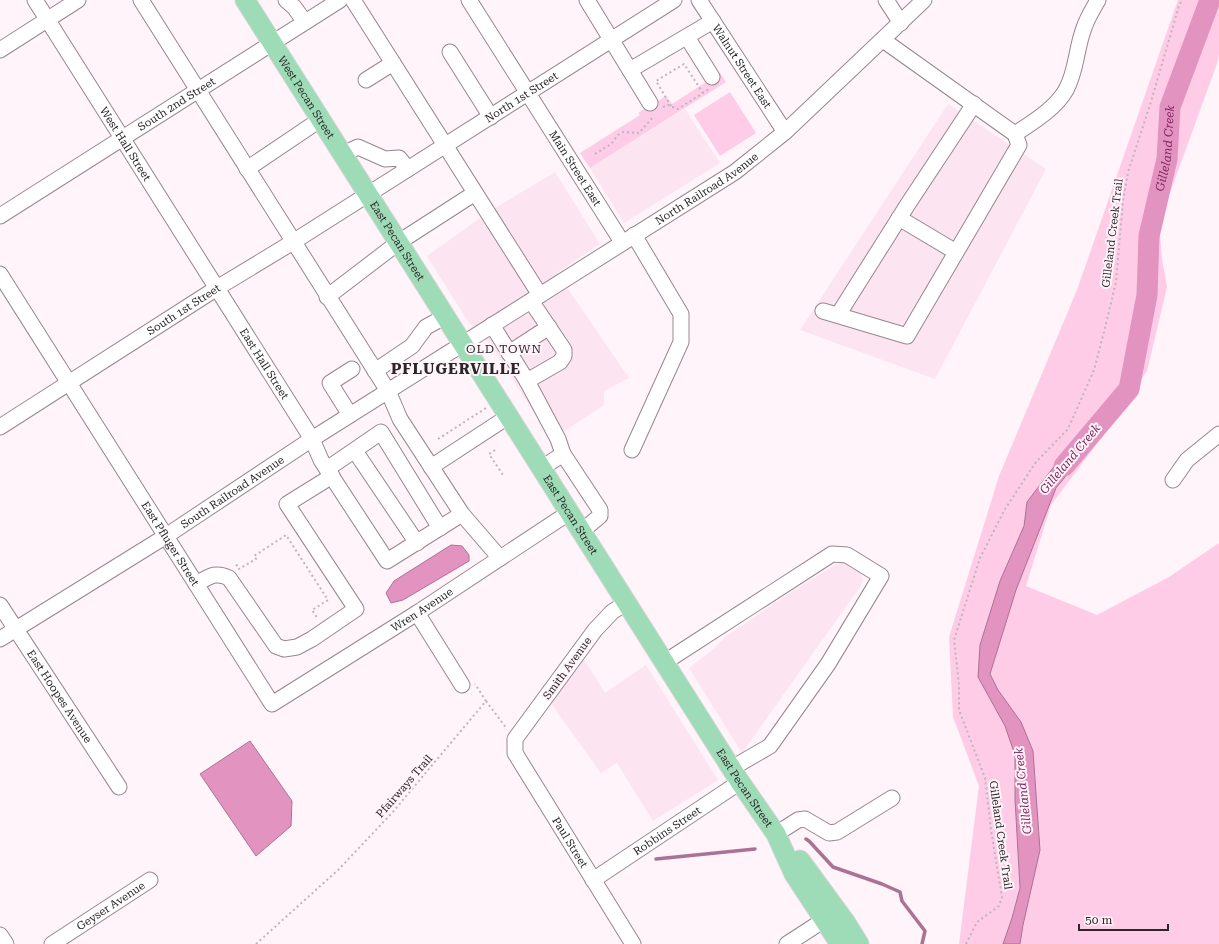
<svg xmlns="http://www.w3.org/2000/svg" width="1219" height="944" font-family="'Roboto Serif',serif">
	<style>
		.built { fill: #fce4f1 }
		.green { fill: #ffcce8 }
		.water { fill: #e293c0; stroke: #ab7293 }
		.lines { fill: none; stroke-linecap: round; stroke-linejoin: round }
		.stream { stroke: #ab7293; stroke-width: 3.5 }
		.river { stroke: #e293c0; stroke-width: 21 }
		.minor-casing { stroke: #96878f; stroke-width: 17 }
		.major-casing { stroke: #d5d4d4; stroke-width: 21 }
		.path { stroke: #beb5ba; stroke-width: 2; stroke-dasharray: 2 3; stroke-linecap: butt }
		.minor { stroke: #fff; stroke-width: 15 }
		.major { stroke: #9edcb7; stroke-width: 19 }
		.labels { text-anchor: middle; stroke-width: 4; stroke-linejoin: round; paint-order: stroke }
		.street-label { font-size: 11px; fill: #2c2629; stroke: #fef4f9 }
		.water-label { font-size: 12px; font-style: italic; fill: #802560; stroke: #fef4f9 }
		.neighbourhood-label { font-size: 12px; letter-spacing: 1px; fill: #2c2629; stroke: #fef4f9 }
		.district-label { font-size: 15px; font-weight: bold; letter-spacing: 1px; fill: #2c2629; stroke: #fef4f9 }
	</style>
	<rect width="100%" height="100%" fill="#fef4f9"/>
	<!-- built -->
	<g class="built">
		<polygon points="948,104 1046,169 935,379 800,330"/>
		<polygon points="685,109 720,163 624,223 590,168"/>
		<polygon points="555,172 600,244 557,273 629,378 604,391 604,405 551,440 492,346 467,320 427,256 490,211"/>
		<polygon points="836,564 844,563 861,574 863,580 860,587 742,753 689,668 716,647 724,638 785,596"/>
		<polygon points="583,658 605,693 646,665 718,780 653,821 617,763 601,773 550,702"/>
	</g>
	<!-- green -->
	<g class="green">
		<polygon points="1178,0 1219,0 1219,52 1218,61 1159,223 1162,259 1167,287 1147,371 1102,437 1051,505 1026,586 1097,615 1169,577 1219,543 1219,944 959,944 979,786 953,717 949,637 999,476 1077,290"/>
		<polygon points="720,73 726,82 590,168 580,153 640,115 638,113 666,96 672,104"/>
		<polygon points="730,92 756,133 720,156 694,115"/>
	</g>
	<!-- water -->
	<g class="water">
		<polygon points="1078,435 1086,451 1056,488 1016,590 990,674 998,690 1021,722 1033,751 1040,850 1023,925 1020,944 1003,944 1012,918 1020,888 1015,799 1015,755 1005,726 978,677 980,645 1000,581 1024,526 1027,502"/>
		<polygon points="451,545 462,546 469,555 469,561 403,600 391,603 386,593 394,581"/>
		<polygon points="250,741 292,801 291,826 256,856 200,774"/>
	</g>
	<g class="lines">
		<!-- stream -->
		<g class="stream">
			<polyline points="806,839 809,841 833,867 882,884 900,892 902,901 925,931 922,944"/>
			<polyline points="656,859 755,849"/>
		</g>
		<!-- river -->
		<path class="river" id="s1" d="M 1064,466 L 1129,389 L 1147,295 L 1149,236 L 1167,159 L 1170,107 L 1210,0"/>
		<defs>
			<g id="minor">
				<path id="s2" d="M 35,0 L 312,439 L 321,460 L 387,561 L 462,514"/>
				<polyline points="141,0 388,391 400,419 462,514 500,558"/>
				<polyline points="286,0 294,7 305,22"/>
				<polyline points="353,0 540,295"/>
				<path id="s3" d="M 469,0 L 622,242"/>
				<polyline points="587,0 650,103"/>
				<path id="s4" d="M 699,0 L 785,132"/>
				<polyline points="886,0 901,23"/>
				<polyline points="687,37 712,77"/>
				<polyline points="0,50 78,0"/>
				<polyline points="450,52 491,117"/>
				<polyline points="630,70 713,21"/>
				<polyline points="366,80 393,63"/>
				<path d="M 1015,134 C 1033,122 1055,109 1066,90 C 1077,70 1076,48 1084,28 C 1087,18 1093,9 1098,0"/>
				<polyline points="343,154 358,147 385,159 399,158 408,169"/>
				<polyline points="247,169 321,119"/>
				<path id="s5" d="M 0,216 L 340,0"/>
				<polyline points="899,218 956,252"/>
				<path id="s6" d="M 0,274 L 272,704 L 417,613 L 570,512"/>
				<polyline points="327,297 399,242 475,193"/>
				<polyline points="531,301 564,350 564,356 560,362 527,381 558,439 563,454 542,468"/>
				<polyline points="823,311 907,336 1019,145 1015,134 883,40"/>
				<polyline points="838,315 908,204 974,104"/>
				<polyline points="492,325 527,381"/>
				<polyline points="509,353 549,327"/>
				<polyline points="375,371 412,346 426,327 446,316"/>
				<polyline points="350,415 330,383 352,369"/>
				<path id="s7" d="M 0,427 L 217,288 L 293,242 L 674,0"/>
				<polyline points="632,450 681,342 681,314 634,235"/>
				<polyline points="355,451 417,543"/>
				<polyline points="563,454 600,510 600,516 582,531"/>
				<polyline points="431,467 509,416"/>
				<polyline points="327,469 381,432 440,528"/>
				<polyline points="1173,480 1187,460 1219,434"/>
				<path d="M 196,584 C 209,577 215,571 229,578 L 276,646 L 284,649 L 297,647 L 312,639 L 356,609 L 287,504 L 332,476"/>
				<path id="s8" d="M 627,602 L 612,612 L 595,630 L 515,739 L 515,753 L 633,944"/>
				<path id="s9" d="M 0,605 L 119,787"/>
				<polyline points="417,613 462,685"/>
				<path id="s10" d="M 0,639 L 166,536 L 312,439 L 735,172 L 785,132 L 924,0"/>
				<polyline points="665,662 832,554 847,555 881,576 828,664 770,746 732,768"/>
				<polyline points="776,834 798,820 805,819 829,833 837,832 892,798"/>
				<path id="s11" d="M 593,880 L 740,782"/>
				<polyline points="0,935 6,944"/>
				<path id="s12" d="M 52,944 L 150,880"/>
				<polyline points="787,944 824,920"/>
			</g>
			<g id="major">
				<path id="s13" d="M 245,0 L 740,782 L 776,834 L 794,874 L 840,944"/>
				<polyline points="800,860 846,923 859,944"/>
			</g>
		</defs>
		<!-- minor casing -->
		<use href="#minor" class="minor-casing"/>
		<!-- major casing -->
		<use href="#major" class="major-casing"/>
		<!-- path -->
		<g class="path">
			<polyline points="671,106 656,81 684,64 703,93"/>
			<polyline points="663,107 668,105 678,109 709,89"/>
			<polyline points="595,154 611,144 618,135 623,132 639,133 654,116"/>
			<polyline points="438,439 486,408"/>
			<polyline points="495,450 489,454 503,475"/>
			<polyline points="236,566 237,565 239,569 256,559 254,556 286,535 328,600 312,610 318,619"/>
			<polyline points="486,701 507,729"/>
			<polyline points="256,944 338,870 392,813 486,701 475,684"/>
			<polyline points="966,944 977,922 999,906 1002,897 991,830 985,778 959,710 959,685 954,640 980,558 1005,509 1036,462 1068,429 1094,370 1105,328 1116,282 1123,201 1128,172 1150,105 1179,6 1182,0"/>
		</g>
		<!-- minor -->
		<use href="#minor" class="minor"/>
		<!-- major -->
		<use href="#major" class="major"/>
	</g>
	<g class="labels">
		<!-- street labels -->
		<g class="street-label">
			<text dy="4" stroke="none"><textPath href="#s4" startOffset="79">Walnut Street East</textPath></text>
			<text dy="4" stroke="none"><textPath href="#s13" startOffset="115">West Pecan Street</textPath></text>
			<text dy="4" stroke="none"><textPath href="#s7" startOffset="617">North 1st Street</textPath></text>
			<text dy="4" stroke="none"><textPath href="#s5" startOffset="209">South 2nd Street</textPath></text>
			<text dy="4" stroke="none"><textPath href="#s2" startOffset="170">West Hall Street</textPath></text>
			<text dy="4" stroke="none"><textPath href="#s3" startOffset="199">Main Street East</textPath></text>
			<text dy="4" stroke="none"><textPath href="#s10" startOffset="838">North Railroad Avenue</textPath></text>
			<text transform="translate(1112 233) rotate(-83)" y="4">Gilleland Creek Trail</text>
			<text dy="4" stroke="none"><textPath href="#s13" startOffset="285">East Pecan Street</textPath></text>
			<text dy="4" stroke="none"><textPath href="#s7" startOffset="218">South 1st Street</textPath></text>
			<text dy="4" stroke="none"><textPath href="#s2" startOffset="430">East Hall Street</textPath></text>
			<text dy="4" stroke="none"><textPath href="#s10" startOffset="275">South Railroad Avenue</textPath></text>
			<text dy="4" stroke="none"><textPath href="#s13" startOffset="609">East Pecan Street</textPath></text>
			<text dy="4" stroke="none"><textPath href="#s6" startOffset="319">East Pfluger Street</textPath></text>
			<text dy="4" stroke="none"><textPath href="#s6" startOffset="686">Wren Avenue</textPath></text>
			<text transform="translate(567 668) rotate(-54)" y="4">Smith Avenue</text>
			<text dy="4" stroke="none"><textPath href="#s9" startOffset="109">East Hoopes Avenue</textPath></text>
			<text transform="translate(404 786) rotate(-49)" y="4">Pfairways Trail</text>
			<text dy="4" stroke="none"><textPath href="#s13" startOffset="933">East Pecan Street</textPath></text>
			<text dy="4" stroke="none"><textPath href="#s11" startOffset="89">Robbins Street</textPath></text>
			<text transform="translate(1001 835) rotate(82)" y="4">Gilleland Creek Trail</text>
			<text dy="4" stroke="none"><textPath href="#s8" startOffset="297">Paul Street</textPath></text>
			<text dy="4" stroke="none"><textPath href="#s12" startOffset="70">Geyser Avenue</textPath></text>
		</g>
		<!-- water labels -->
		<g class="water-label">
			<text dy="4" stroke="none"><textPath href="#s1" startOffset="345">Gilleland Creek</textPath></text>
			<text transform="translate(1070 459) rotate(-50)" y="4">Gilleland Creek</text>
			<text transform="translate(1023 791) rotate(-96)" y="4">Gilleland Creek</text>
		</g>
		<!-- neighbourhood labels -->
		<g class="neighbourhood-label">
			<text x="504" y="353">OLD TOWN</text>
		</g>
		<!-- district labels -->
		<g class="district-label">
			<text x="456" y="374">PFLUGERVILLE</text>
		</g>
	</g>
	<!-- scale -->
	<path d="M1079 924v6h89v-6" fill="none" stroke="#2c2629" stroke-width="2"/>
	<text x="1085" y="924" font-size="12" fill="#2c2629" stroke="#fef4f9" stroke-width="3" paint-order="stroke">50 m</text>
</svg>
